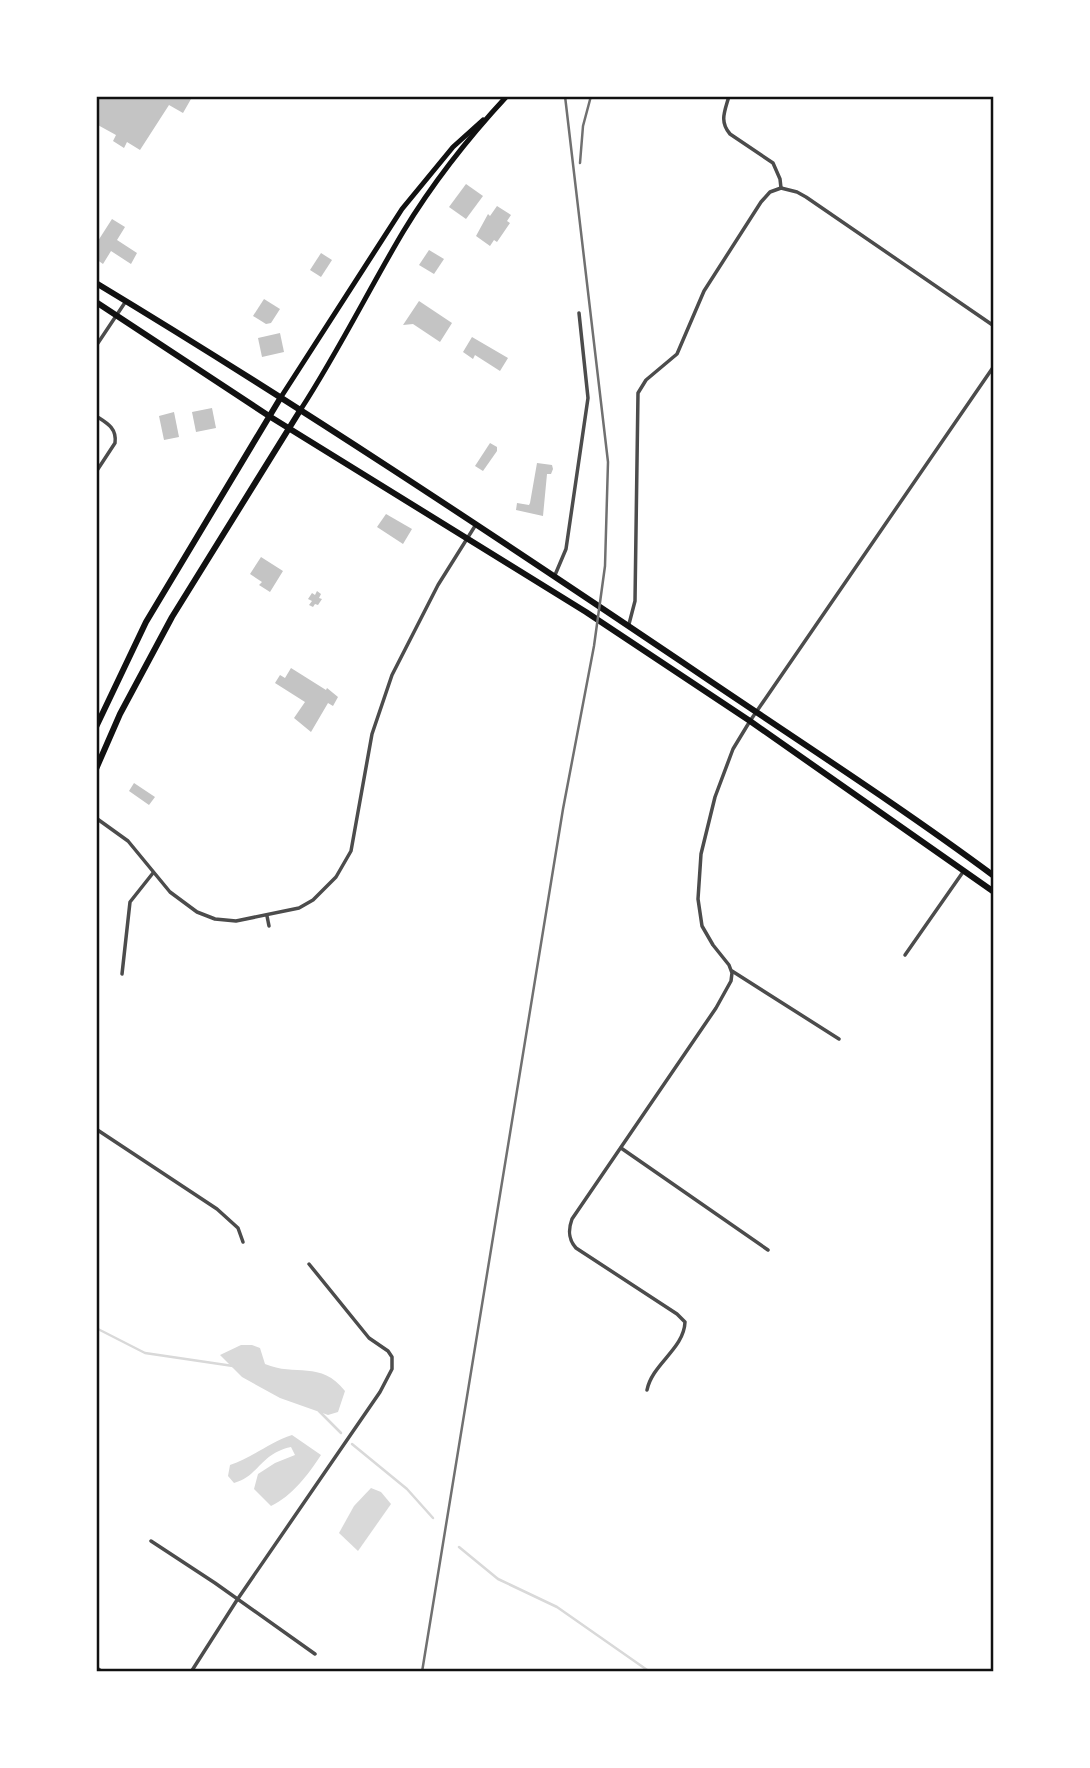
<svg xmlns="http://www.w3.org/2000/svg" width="1090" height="1768" font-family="'Fira Sans',sans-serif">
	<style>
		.water { fill: #d9d9d9 }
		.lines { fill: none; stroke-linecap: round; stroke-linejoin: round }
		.stream { stroke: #d9d9d9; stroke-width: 2.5 }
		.building { fill: #c4c4c4 }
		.minor { stroke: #4c4c4c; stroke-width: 3.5 }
		.tertiary { stroke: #4c4c4c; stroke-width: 4.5 }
		.secondary { stroke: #111; stroke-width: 5 }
		.primary { stroke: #111; stroke-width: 6 }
		.rail { stroke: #707070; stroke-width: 2.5 }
		.neatline { fill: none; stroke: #111; stroke-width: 2.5 }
	</style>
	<rect width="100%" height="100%" fill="#fff"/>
	<!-- water -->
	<g class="water">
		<path d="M 241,1345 L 252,1345 L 260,1348 L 265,1364 C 295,1377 321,1360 345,1391 L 338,1412 L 328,1415 L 280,1398 L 242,1377 L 220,1355 Z"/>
		<path d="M 292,1435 L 321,1455 C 308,1475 292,1496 271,1506 L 254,1489 L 258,1474 L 275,1463 L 295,1455 L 291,1447 C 261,1453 259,1476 234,1483 L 228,1476 L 230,1465 C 252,1458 270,1442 292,1435 Z"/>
		<polygon points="371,1488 381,1492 391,1504 358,1551 339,1533 354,1506"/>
	</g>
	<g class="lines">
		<!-- stream -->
		<g class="stream">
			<polyline points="96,1328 145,1353 233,1366"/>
			<polyline points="319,1411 341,1433"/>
			<polyline points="352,1444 407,1489 433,1518"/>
			<polyline points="459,1547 498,1579 557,1607 650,1672"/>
		</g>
	</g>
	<!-- building -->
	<g class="building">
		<polygon points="96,96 186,96 191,99 183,113 169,105 140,150 127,142 124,148 113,141 116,135 96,124"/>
		<polygon points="466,184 483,196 466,219 449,207"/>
		<polygon points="497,206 511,215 507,221 510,223 497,242 494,240 490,246 476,236 488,214 490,216"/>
		<polygon points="112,219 125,227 117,240 137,253 131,264 111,251 103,264 96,259 96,244"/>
		<polygon points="429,250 444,259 434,274 419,265"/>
		<polygon points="321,253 332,260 321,277 310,270"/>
		<polygon points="264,299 280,309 271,323 266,324 253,316"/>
		<polygon points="419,301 452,323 440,342 413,324 403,325"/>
		<polygon points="280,333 284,352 262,357 258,338"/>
		<polygon points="472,337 508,358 500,371 475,355 473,359 463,352"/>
		<polygon points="212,408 216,428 196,432 192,412"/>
		<polygon points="174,412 179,437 164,440 159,416"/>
		<polygon points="490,443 497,447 497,451 483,471 475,466"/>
		<polygon points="537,463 552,465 553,469 551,474 547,474 543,516 516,510 517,503 529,505 530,503"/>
		<polygon points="386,514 412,529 403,544 377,527"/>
		<polygon points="261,557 283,571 270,592 259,585 262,582 250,574"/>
		<polygon points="317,591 321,594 319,598 322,599 318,605 315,604 313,607 309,605 312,601 308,599 312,593 315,595"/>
		<polygon points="291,668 326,690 327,688 338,697 333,706 328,703 311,732 294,718 305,702 275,683 280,675 285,678"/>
		<polygon points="134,783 155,797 149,805 129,791"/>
	</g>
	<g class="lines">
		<!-- minor -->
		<g class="minor">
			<path d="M 729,96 C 725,111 719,121 730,134 L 773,163 L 780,179 L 781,188"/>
			<polyline points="781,188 797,192 806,197 994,326"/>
			<polyline points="96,346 126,301"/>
			<path d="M 96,416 C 107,423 117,428 115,443 L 96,472"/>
			<polyline points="555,575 566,549 588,398 579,313"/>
			<polyline points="629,624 635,601 638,393 646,380 677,354 704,291 761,202 770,192 781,188"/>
			<polyline points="96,818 128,841 170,892 197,912 215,919 236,921 299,908 313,900 336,877 351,851 372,734 392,675 438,585 475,526"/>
			<polyline points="267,916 269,926"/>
			<polyline points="905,955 963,872"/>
			<polyline points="732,971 839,1039"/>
			<polyline points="122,974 130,902 153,873"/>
			<polyline points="96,1129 217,1209 238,1228 243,1242"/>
			<polyline points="621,1148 768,1250"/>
			<path d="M 647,1390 C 652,1364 684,1349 685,1322 L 677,1314 L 576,1248 C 568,1239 568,1230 572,1219 L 716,1008 L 731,981 L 732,973 L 729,965 L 713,945 L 702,926 L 698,899 L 701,854 L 715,797 L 733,749 L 750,721 L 994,366"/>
			<polyline points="151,1541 215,1583 315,1654"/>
			<polyline points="191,1672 237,1600 380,1392 392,1369 392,1357 388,1351 369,1338 309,1264"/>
		</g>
		<!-- tertiary -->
		<polyline class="tertiary" points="96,1668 102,1672"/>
		<!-- secondary -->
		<g class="secondary">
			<polyline points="281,397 402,209 453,147 483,120"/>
			<path d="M 301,409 C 338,352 368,291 403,232 C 432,184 469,137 507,96"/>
		</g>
		<!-- primary -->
		<g class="primary">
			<path d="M 96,283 C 295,403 489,532 682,662 C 786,733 893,801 994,876"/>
			<polyline points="96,302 269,416 586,612 750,721 994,892"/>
			<polyline points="96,727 146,622 281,397"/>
			<polyline points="96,769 120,714 172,617 301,409"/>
		</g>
		<!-- rail -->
		<g class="rail">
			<polyline points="580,163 583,126 591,96"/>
			<polyline points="422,1672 563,809 594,646 605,566 608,462 565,96"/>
		</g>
	</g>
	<!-- border -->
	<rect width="1090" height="1768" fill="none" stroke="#ffffff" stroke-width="196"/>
	<rect x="98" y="98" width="894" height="1572" class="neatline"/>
</svg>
